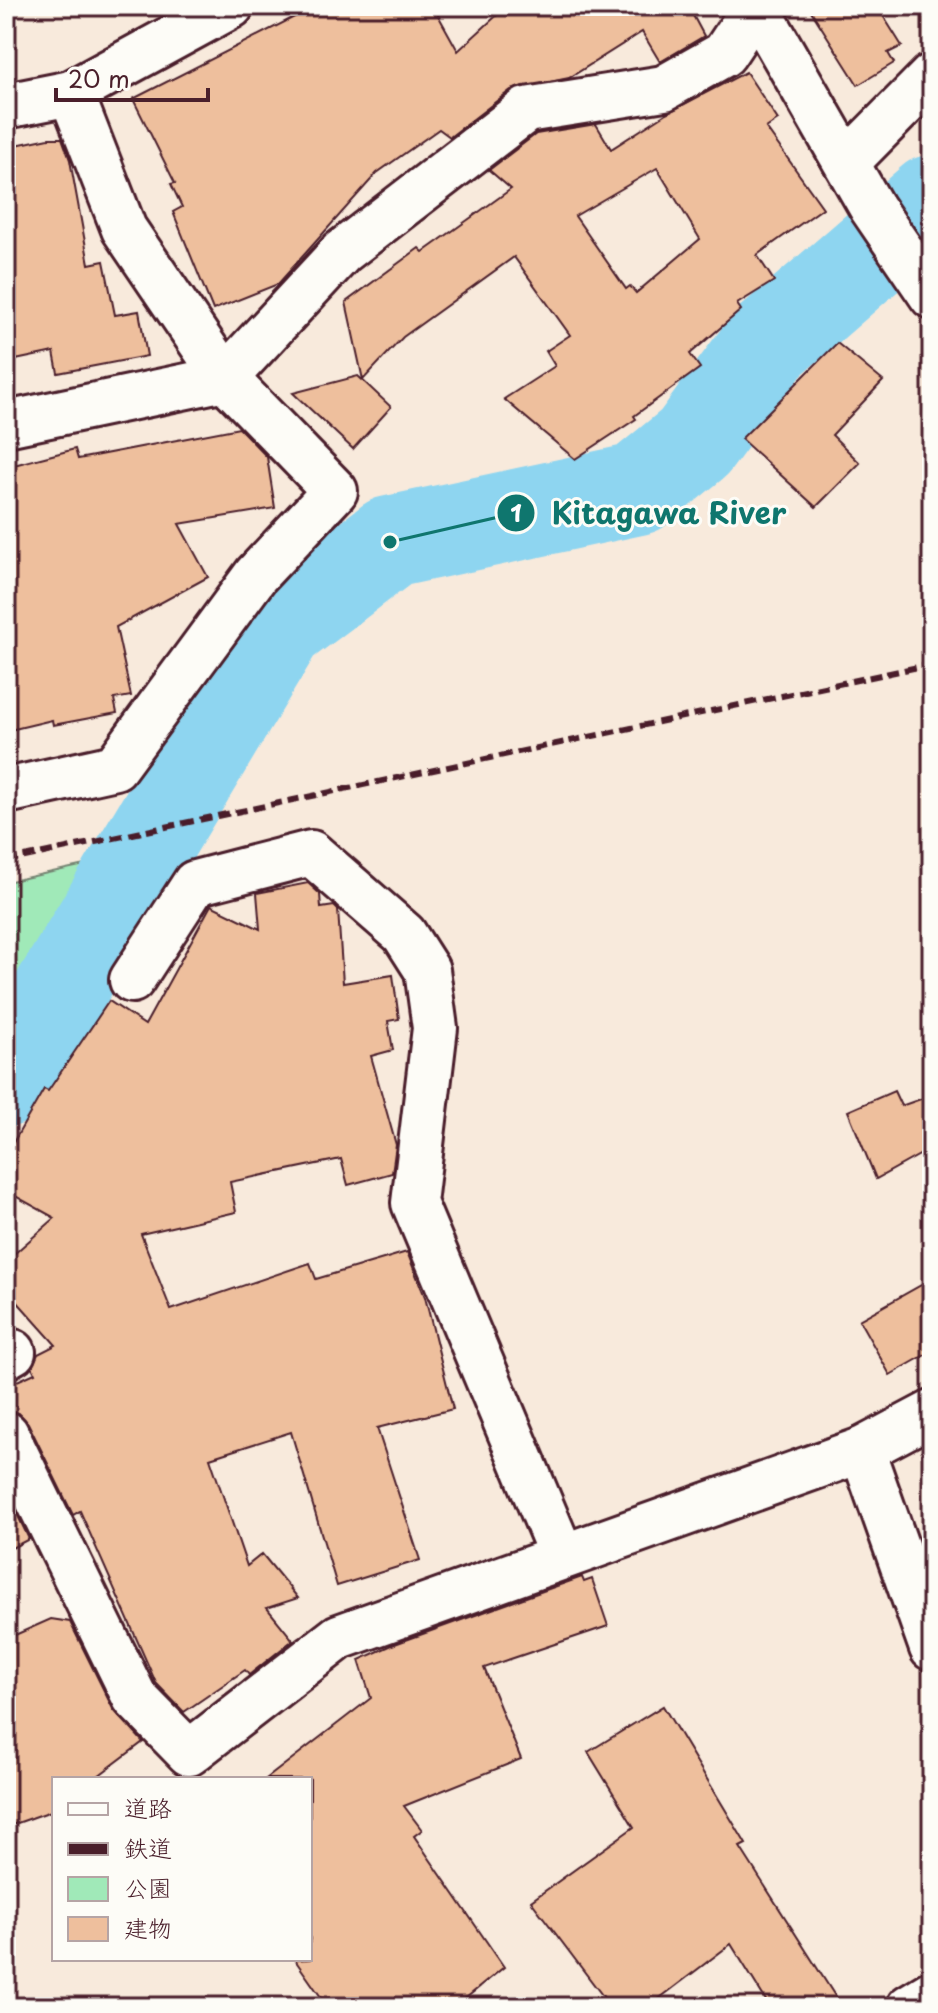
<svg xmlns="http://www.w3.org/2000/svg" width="938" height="2013" font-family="'Playpen Sans','Klee One',sans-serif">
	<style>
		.green { fill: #a0e9b8; stroke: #758472; stroke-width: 2 }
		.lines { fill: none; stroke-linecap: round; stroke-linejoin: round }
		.river { stroke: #8ed5f0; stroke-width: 92 }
		.building { fill: #eebf9d; stroke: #4a1f2b; stroke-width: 2; fill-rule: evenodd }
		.minor-casing { stroke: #4a1f2b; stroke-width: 50 }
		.minor { stroke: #fdfcf7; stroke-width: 44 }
		.rail { stroke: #4a1f2b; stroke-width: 6; stroke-dasharray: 12 6; stroke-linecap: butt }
		.leader { fill: none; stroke: #0f766e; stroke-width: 3 }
		.callout-dot { fill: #0f766e; stroke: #fdfcf7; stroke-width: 3 }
		.mark-label { font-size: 24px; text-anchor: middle; font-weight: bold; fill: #fff }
		.callout-label { font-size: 30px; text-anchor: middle; font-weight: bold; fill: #0f766e; stroke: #fdfcf7; stroke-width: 6; stroke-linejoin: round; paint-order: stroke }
	</style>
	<rect width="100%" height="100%" fill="#f8eadc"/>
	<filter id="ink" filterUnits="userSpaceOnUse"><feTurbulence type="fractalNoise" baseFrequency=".0125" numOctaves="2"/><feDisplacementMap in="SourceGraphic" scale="16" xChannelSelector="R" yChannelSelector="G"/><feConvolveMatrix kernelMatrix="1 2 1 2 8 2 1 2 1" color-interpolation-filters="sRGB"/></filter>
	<g filter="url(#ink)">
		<!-- green -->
		<polygon class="green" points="117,858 6,1030 6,882"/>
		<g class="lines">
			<!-- river -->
			<polyline class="river" points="6,1081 279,626 390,542 638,489 694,443 767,344 932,201"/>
		</g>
		<!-- building -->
		<g class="building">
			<polygon points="316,6 433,6 458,51 507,6 688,6 704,36 660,62 642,32 569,78 511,90 450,137 439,129 377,173 278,284 213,310 173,212 182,207 171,184 175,183 133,99"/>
			<polygon points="808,6 877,6 902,46 888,53 894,63 858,85"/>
			<path d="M 746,72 L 778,120 L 766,128 L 823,208 L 757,255 L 774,281 L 737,304 L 741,310 L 690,354 L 700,368 L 634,416 L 636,419 L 575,459 L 504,399 L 555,366 L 546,351 L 570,335 L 514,257 L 403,337 L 363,380 L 346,302 L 419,248 L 423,252 L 511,189 L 489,170 L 536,134 L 596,124 L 611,149 L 667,113 ZM 657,168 L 700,239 L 636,293 L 630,286 L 626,289 L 575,216 Z"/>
			<polygon points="49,138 62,138 70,160 89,264 104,261 115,315 139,311 147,356 58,373 54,352 6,362 6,147"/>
			<polygon points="837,343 883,381 832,435 860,463 816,507 741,439"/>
			<polygon points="358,376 391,407 353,449 293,393"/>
			<polygon points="239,428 267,457 275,508 179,524 208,577 116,627 131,696 114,699 117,713 53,725 52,720 6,731 6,467 75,449 78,459"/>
			<polygon points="308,883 320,894 321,908 334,906 338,910 343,983 393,975 399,1019 388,1021 393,1050 371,1056 396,1145 392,1173 348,1185 341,1159 230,1182 236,1212 141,1234 171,1310 310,1263 316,1279 407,1252 425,1297 453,1409 377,1428 420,1560 337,1586 291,1432 210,1458 247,1566 262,1554 298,1598 267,1608 293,1640 249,1675 245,1670 184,1712 156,1683 80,1511 73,1515 28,1423 19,1413 6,1409 6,1386 35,1373 32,1367 38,1354 56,1345 6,1289 6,1261 55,1218 6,1191 6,1155 44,1089 48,1091 109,1001 145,1025 211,905 260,929 257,893"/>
			<polygon points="894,1091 901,1106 932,1095 932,1148 876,1179 848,1111"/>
			<polygon points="932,1279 932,1351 890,1375 859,1320"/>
			<polygon points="6,1491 29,1539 6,1551"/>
			<polygon points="582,1577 584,1582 592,1579 608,1626 484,1668 521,1759 404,1806 422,1830 414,1836 504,1967 455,2007 328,2007 295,1960 310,1959 310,1779 266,1779 371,1698 359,1660 392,1645"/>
			<polygon points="51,1619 70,1622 113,1709 143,1742 94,1779 54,1779 54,1810 6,1827 6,1639"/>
			<polygon points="663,1706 746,1844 740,1847 842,2007 770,2007 731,1944 648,2007 611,2007 531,1901 634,1827 588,1752"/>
		</g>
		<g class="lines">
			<defs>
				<g id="minor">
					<polyline points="756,6 872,208 932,296"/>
					<polyline points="6,106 71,93 231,6"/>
					<polyline points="847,162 932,76"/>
					<polyline points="6,424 225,378 342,252 526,110 664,88 724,54 756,6"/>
					<polyline points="6,791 115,767 256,575 335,491 225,378 124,229 71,93"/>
					<polyline points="132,980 195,883 311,853 404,934 427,970 435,1028 414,1203 562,1556"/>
					<polyline points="6,1356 13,1352"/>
					<polyline points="6,1434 135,1698 189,1753 339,1637 862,1450 932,1648"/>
					<polyline points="862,1450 932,1413"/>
					<polyline points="909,2007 932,1993"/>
				</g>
			</defs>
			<!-- minor casing -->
			<use href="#minor" class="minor-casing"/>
			<!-- minor -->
			<use href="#minor" class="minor"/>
			<!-- rail -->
			<polyline class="rail" points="6,861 932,664"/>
		</g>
	</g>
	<!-- callouts -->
	<path class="leader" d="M390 542L516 513"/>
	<g class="callout-dot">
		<circle cx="390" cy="542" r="8"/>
		<circle cx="516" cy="513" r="20"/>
	</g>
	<g class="mark-label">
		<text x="516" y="522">1</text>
	</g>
	<g class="callout-label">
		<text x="669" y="524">Kitagawa River</text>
	</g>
	<!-- margin -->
	<rect width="938" height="2013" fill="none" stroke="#fdfcf7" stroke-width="32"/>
	<rect x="16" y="16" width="906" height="1981" fill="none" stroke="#4a1f2b" stroke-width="3" filter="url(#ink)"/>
	<!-- legend -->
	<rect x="52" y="1777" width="260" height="184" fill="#fdfcf7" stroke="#b5a4a5" stroke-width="2"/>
	<rect x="68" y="1803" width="40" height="12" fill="#fdfcf7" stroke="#b5a4a5" stroke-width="2"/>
	<text x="124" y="1817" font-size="24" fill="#4a1f2b">道路</text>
	<rect x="68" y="1843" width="40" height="12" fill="#4a1f2b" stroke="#b5a4a5" stroke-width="2"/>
	<text x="124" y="1857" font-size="24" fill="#4a1f2b">鉄道</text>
	<rect x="68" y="1877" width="40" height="24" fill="#a0e9b8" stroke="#b5a4a5" stroke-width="2"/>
	<text x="124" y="1897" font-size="24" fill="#4a1f2b">公園</text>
	<rect x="68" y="1917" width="40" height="24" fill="#eebf9d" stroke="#b5a4a5" stroke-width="2"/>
	<text x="124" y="1937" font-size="24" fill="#4a1f2b">建物</text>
	<!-- scale -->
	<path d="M56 88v12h152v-12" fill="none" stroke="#4a1f2b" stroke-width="4"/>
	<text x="68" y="88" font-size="24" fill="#4a1f2b" stroke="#fdfcf7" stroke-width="6" paint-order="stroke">20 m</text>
</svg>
